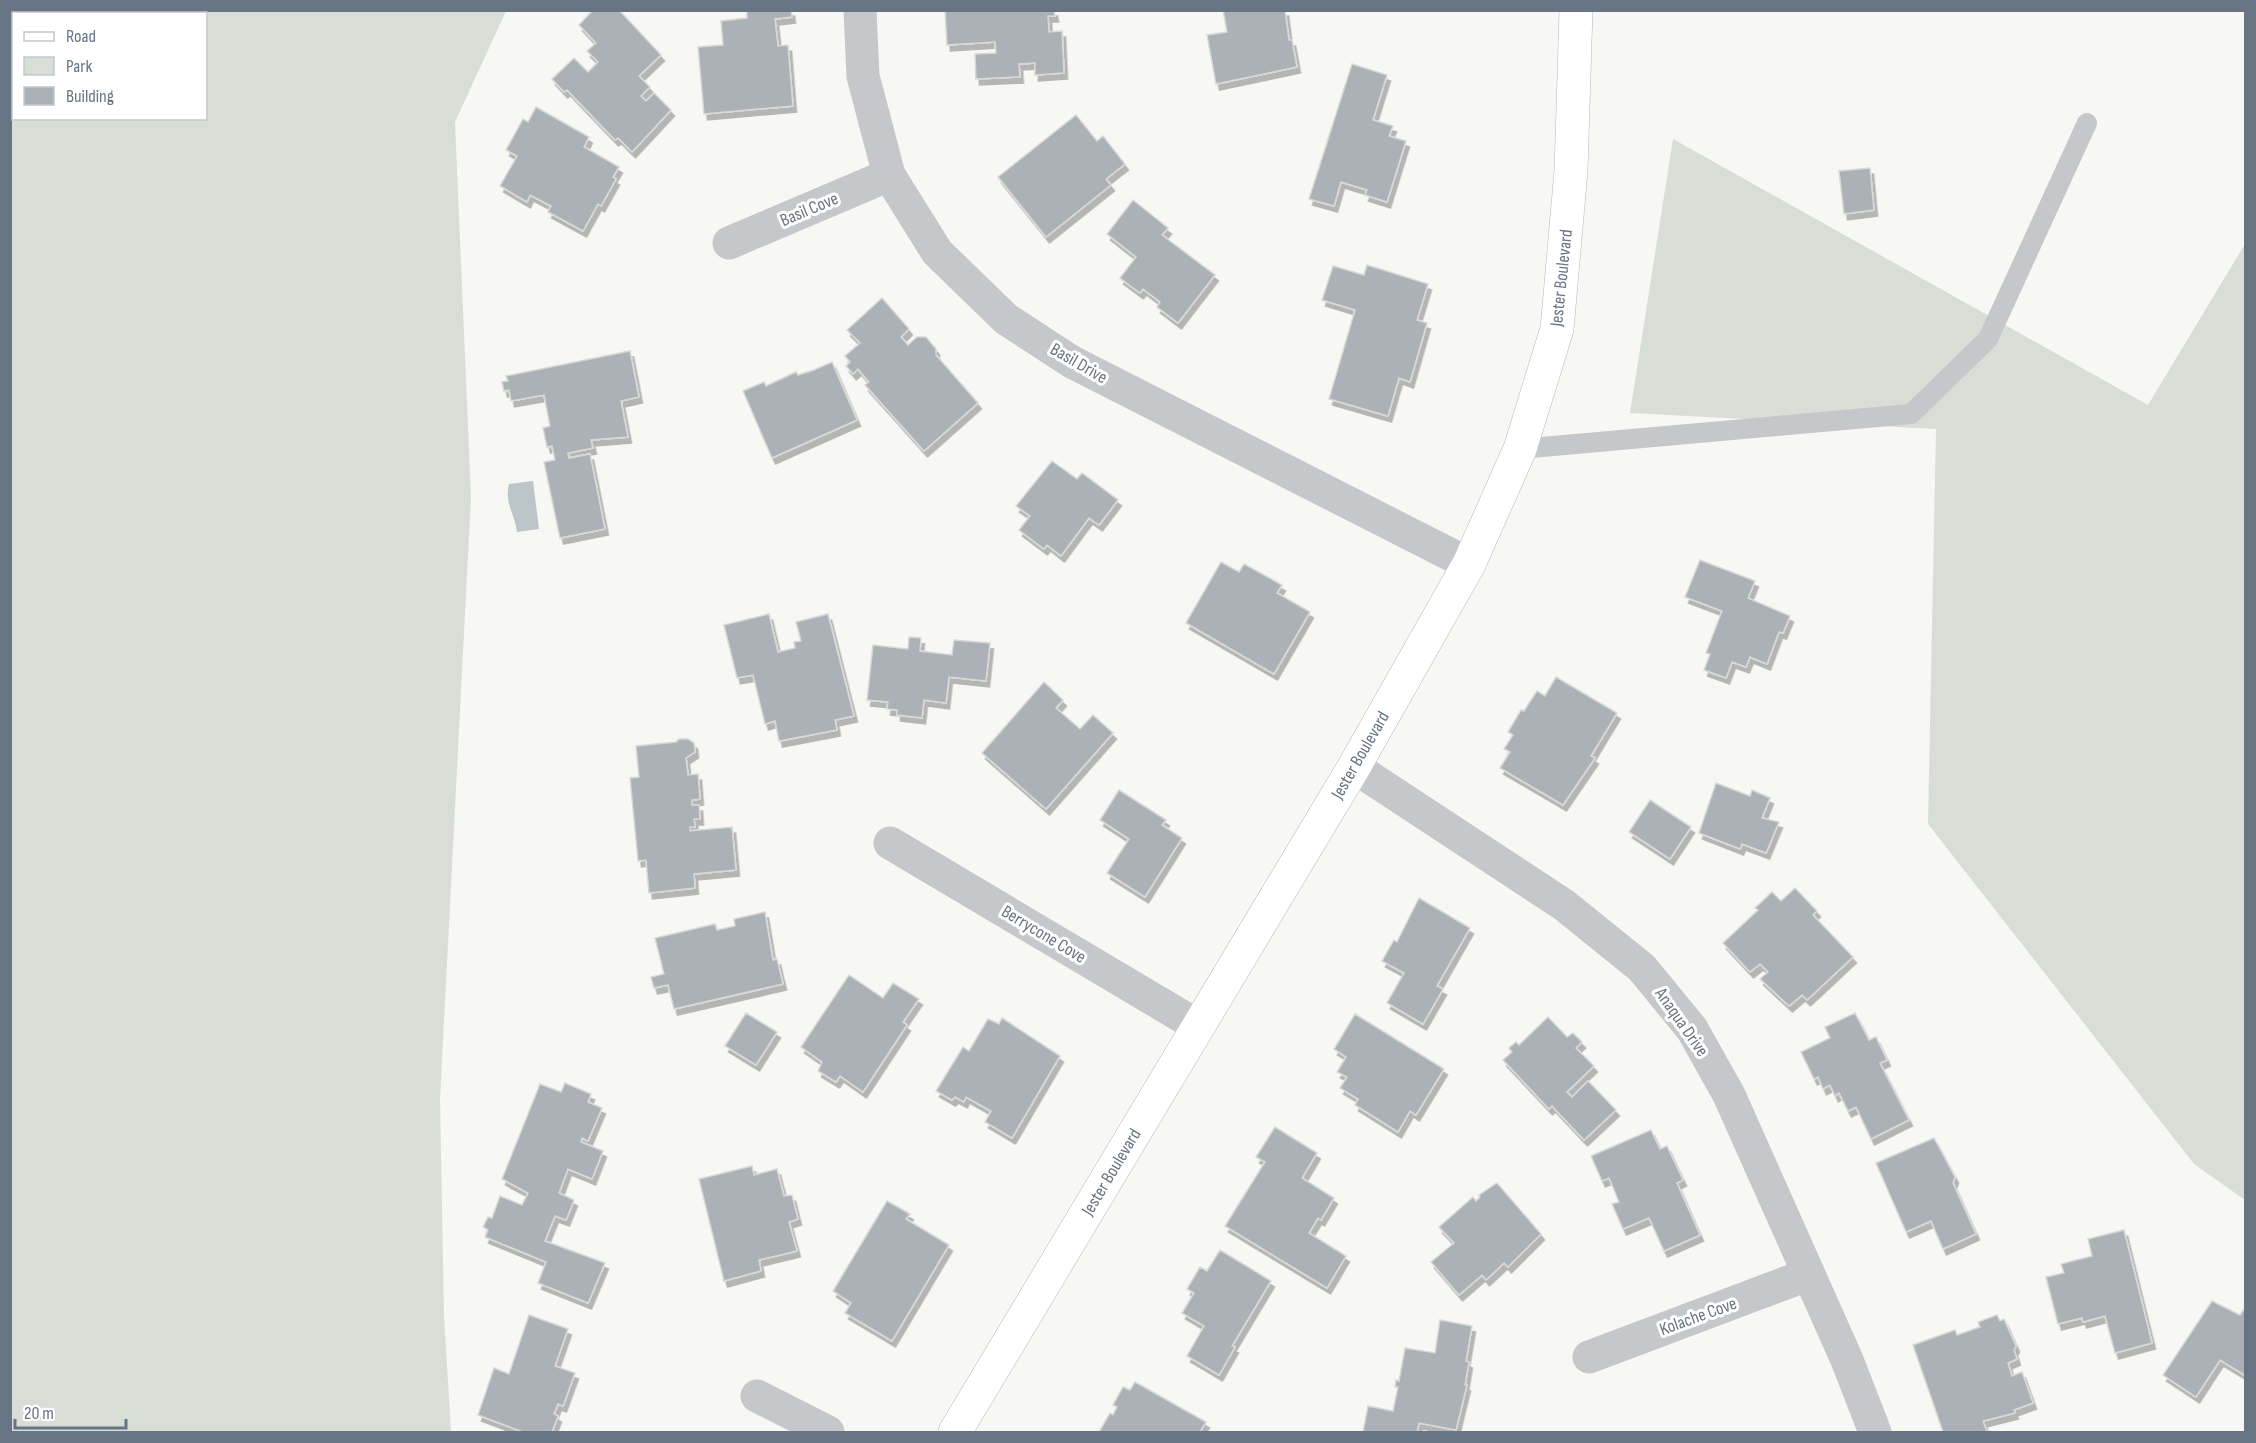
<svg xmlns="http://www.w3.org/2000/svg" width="2256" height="1443" font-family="'Sofia Sans Condensed',sans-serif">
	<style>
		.green { fill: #d8ded5; fill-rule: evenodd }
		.water { fill: #bcc5ca }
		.building { fill: #abb1b7; stroke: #d8d8d6; stroke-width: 1.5; filter: url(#shadow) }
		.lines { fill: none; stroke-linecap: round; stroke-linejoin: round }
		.secondary-casing { stroke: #b5b9bd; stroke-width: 34 }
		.lane { stroke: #c5c7cb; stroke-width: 20 }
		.street { stroke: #c5c7cb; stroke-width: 33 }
		.secondary { stroke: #fff; stroke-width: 33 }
		.labels { text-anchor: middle; stroke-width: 6; stroke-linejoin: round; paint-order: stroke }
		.street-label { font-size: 18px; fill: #677483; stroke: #fff }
	</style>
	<defs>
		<filter id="shadow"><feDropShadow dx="3.5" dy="6" stdDeviation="0" flood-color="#0004"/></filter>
	</defs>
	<rect width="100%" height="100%" fill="#f7f7f4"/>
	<!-- green -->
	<g class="green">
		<path d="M 10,11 L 506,11 L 455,122 L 471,497 L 440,1099 L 444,1315 L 451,1432 L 11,1432 ZM 14,14 L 206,14 L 206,118 L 14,118 Z"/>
		<polygon points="1673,139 2148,405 2245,244 2245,1200 2194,1164 1928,824 1936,429 1630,413"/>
	</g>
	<!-- water -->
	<path class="water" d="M 533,481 L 539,529 L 517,532 C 515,514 504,503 509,484 Z"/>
	<!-- building -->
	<g class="building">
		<polygon points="593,10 619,10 661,55 639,76 650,87 641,96 646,101 654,93 671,110 632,152 618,138 615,140 567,90 564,92 552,79 574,58 588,72 598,62 587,51 596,43 579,25"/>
		<polygon points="747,10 791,10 792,17 775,19 778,46 788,45 793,106 704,114 698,47 723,45 721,21 747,18"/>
		<polygon points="945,10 1054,10 1055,16 1048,16 1049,32 1062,31 1064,73 1035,75 1035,63 1019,64 1020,77 976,79 975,54 996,53 995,42 947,45"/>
		<polygon points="1223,10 1285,10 1289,40 1292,40 1297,67 1216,84 1207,35 1227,32"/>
		<polygon points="1352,64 1387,75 1373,120 1393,126 1389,136 1406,141 1387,202 1365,195 1367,190 1341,182 1334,206 1309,199"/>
		<polygon points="536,107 589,137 584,147 619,167 613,177 616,179 601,206 598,204 583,231 548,212 551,206 530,195 527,202 500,186 517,156 506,150 523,119 528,122"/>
		<polygon points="1076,115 1097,141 1103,136 1125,164 1106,179 1111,185 1046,237 998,177"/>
		<polygon points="1870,168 1874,210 1844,214 1839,171"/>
		<polygon points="1133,200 1168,228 1162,235 1215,275 1178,323 1157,307 1160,302 1143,289 1140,293 1120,278 1136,257 1107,234"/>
		<polygon points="1367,265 1428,284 1417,320 1427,323 1410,382 1399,378 1388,416 1329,399 1355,310 1322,300 1333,266 1364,275"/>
		<polygon points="882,298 909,329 901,337 908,345 917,337 926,337 936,349 936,355 978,403 924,451 865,385 869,382 858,369 853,374 846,366 850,362 845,356 860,343 847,330"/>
		<polygon points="630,351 639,397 621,401 628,437 591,440 593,448 568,453 569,458 590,454 605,529 560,538 544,462 555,460 552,446 547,447 543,428 550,426 544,395 511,401 509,390 504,391 502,382 508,381 506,376"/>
		<polygon points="832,362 857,420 772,458 743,391 764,382 766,386 796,372 798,375 814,370"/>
		<polygon points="1052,461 1077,479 1082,473 1118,500 1099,525 1089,518 1061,556 1047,545 1044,549 1019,530 1030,516 1016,506"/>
		<polygon points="1700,560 1755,581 1748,598 1790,616 1783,633 1779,632 1767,664 1750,657 1746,667 1732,662 1726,678 1704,670 1710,654 1706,653 1722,611 1685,597"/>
		<polygon points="1221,562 1239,572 1244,564 1282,585 1277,593 1310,612 1274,674 1186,623"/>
		<polygon points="769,614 778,652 795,648 794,642 801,641 796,622 828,614 854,716 835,720 837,730 779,741 775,721 765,724 753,675 737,678 724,625"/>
		<polygon points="909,637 921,638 920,651 952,655 954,640 990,643 986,681 949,677 946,703 924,700 922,718 897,715 897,710 887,709 888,702 867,700 873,645 908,649"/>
		<polygon points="1556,677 1617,713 1591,756 1595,758 1563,805 1500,768 1510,752 1504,749 1513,735 1508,732 1521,710 1524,711 1537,691 1545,696"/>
		<polygon points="1044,682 1063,700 1056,708 1080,729 1093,715 1113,733 1046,809 982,753"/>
		<polygon points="679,739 688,739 694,743 695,752 686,758 688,775 698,774 700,799 692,800 692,805 699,805 700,819 694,819 695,827 690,827 690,831 732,827 736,870 694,874 695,888 649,893 646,860 638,861 630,778 639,777 636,746 676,742"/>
		<polygon points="1716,783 1750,796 1752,790 1770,798 1762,818 1779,822 1766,853 1742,844 1740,849 1699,833"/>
		<polygon points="1119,790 1166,820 1162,825 1182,838 1145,897 1107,873 1129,839 1100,820"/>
		<polygon points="1650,800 1691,827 1670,859 1629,832"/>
		<polygon points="1795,888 1817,911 1813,915 1853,957 1807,1000 1802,995 1789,1006 1760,979 1768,972 1760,964 1750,972 1723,943 1758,910 1755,908 1772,892 1781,901"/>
		<polygon points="1419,898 1470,928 1437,986 1443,989 1423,1024 1387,1003 1404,973 1382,961 1394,940 1397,942"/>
		<polygon points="765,912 773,960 777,959 783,984 674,1009 668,985 654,988 651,977 664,974 655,938 715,924 717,930 735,926 734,919"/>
		<polygon points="849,975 883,998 893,983 919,999 903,1022 907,1025 863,1092 840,1076 836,1082 818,1071 822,1062 801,1047"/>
		<polygon points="746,1013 777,1032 756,1065 725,1046"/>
		<polygon points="1855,1013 1869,1040 1876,1037 1887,1060 1880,1063 1909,1120 1871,1139 1856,1107 1848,1111 1839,1093 1835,1096 1830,1085 1823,1089 1818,1077 1814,1079 1801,1052 1830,1038 1825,1027"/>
		<polygon points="1355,1014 1444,1069 1416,1115 1410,1111 1398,1132 1355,1105 1358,1099 1340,1088 1347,1077 1337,1072 1346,1057 1334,1049"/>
		<polygon points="1548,1017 1567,1037 1573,1033 1582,1042 1576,1048 1594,1066 1567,1092 1572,1097 1588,1081 1616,1110 1584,1140 1552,1106 1549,1109 1503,1060 1512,1052 1509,1048 1516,1042 1519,1045"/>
		<polygon points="1002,1018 1060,1056 1012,1138 985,1122 991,1111 966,1097 964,1102 955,1097 952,1100 936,1091 963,1047 969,1051 988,1019 999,1024"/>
		<polygon points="565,1083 591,1094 588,1102 602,1108 588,1141 582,1138 581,1142 603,1151 592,1179 568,1169 559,1193 574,1200 566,1220 555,1216 545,1241 605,1263 588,1303 538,1283 546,1262 485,1237 488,1230 483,1227 488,1217 492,1218 500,1196 522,1205 528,1193 502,1179 540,1084 561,1092"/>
		<polygon points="1275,1127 1317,1153 1302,1178 1334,1198 1321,1220 1318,1218 1309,1233 1346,1256 1327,1288 1225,1226 1265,1162 1256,1157"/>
		<polygon points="1651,1130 1660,1149 1667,1146 1683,1180 1677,1183 1700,1235 1664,1251 1649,1218 1623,1229 1612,1204 1619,1202 1609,1178 1602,1181 1591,1156"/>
		<polygon points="1934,1138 1955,1177 1953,1183 1976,1234 1943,1249 1931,1221 1906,1232 1876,1163"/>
		<polygon points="752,1166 754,1175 777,1169 784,1196 792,1195 798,1219 789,1222 797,1251 759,1260 761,1271 724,1281 699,1179"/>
		<polygon points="1497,1183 1541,1234 1508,1267 1504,1263 1486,1280 1482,1275 1459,1295 1431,1262 1454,1243 1439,1227 1473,1197 1476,1201 1480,1197 1479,1195"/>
		<polygon points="887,1201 910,1214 906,1219 949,1245 892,1341 845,1313 851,1303 833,1291"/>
		<polygon points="2124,1230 2152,1343 2115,1353 2105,1316 2083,1322 2082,1318 2058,1324 2046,1277 2064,1273 2061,1264 2092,1256 2088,1239"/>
		<polygon points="1220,1250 1271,1281 1232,1346 1235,1347 1219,1375 1187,1356 1204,1326 1182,1313 1194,1293 1187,1289 1200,1267 1207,1271"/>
		<polygon points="2212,1301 2240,1315 2243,1310 2246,1311 2246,1376 2220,1360 2196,1397 2163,1375"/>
		<polygon points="529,1315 568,1329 555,1366 575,1373 563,1406 558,1404 554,1414 558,1416 552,1432 523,1432 478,1415 494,1368 509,1374"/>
		<polygon points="1997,1315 2000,1321 2004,1319 2016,1346 2014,1350 2017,1359 2008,1363 2012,1376 2022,1372 2033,1403 2014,1410 2015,1413 1983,1421 1987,1432 1943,1432 1913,1345 1955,1330 1957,1335 1980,1327 1978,1322"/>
		<polygon points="1440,1320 1472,1326 1466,1361 1469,1362 1465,1385 1467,1385 1456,1430 1419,1423 1417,1432 1363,1432 1368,1406 1393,1411 1398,1387 1395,1387 1396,1380 1399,1381 1405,1348 1435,1353"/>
		<polygon points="1135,1382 1206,1422 1200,1432 1099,1432 1110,1413 1113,1415 1117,1407 1113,1405 1123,1387 1130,1390"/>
	</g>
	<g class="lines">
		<defs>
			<polyline id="secondary" points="955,1432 1354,767 1469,564 1520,449 1557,329 1571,171 1576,10"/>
		</defs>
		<!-- secondary casing -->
		<use href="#secondary" class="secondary-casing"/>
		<!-- lane -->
		<polyline class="lane" points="1520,449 1911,414 1988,339 2087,123"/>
		<!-- street -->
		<g class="street">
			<polyline points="860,10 863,76 889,175 937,252 1006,319 1072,362 1469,564"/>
			<polyline points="729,243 889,175"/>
			<polyline points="1354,767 1564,905 1642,968 1692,1029 1729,1095 1847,1360 1875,1432"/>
			<polyline points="890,843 1198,1026"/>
			<polyline points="1589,1357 1807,1275"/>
			<polyline points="757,1396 828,1432"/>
		</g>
		<!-- secondary -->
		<use href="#secondary" class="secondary"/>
	</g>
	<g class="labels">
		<!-- street labels -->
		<g class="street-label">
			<text transform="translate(809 209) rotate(-23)" y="6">Basil Cove</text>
			<text transform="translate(1561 278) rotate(-84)" y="6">Jester Boulevard</text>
			<text transform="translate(1079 363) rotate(30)" y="6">Basil Drive</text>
			<text transform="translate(1360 755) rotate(-60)" y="6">Jester Boulevard</text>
			<text transform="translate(1044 934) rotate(31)" y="6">Berrycone Cove</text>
			<text transform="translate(1682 1022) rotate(55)" y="6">Anaqua Drive</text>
			<text transform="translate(1111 1172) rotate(-59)" y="6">Jester Boulevard</text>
			<text transform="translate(1698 1316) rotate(-20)" y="6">Kolache Cove</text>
		</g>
	</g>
	<!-- border -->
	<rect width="2256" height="1443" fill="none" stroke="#677483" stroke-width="24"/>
	<!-- legend -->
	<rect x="12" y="12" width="195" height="108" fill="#ffffff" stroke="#c2c7cd" stroke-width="1.5"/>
	<rect x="24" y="32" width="30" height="9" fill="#ffffff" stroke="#c2c7cd" stroke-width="1.5"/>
	<text x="66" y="42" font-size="18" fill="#677483">Road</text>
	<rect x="24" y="57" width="30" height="18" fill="#d8ded5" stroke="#c2c7cd" stroke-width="1.5"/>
	<text x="66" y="72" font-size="18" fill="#677483">Park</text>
	<rect x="24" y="87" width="30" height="18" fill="#abb1b7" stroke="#c2c7cd" stroke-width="1.5"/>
	<text x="66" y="102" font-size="18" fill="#677483">Building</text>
	<!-- scale -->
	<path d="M15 1419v9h111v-9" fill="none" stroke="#677483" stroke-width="3"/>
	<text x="24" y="1419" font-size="18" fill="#677483" stroke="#ffffff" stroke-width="4.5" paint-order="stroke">20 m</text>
</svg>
